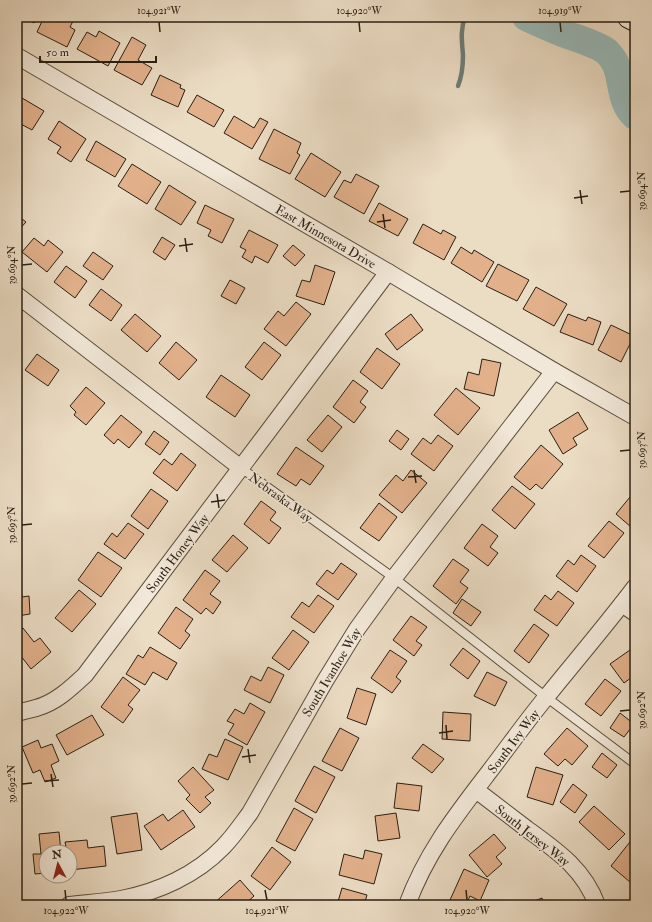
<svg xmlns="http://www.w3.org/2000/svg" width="652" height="922" font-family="'IM FELL Double Pica',serif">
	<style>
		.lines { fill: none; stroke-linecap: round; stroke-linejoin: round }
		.stream { stroke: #6d7c77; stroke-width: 4.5 }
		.river { stroke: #99baba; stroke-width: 28 }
		.building { fill: #e2b18c; stroke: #2a1f12 }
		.lane-casing { stroke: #5a4e3e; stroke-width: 10 }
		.street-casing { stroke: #5a4e3e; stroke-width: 18 }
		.secondary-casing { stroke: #2a1f12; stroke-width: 24 }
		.lane { stroke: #f2e8d9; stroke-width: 8 }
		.street { stroke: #f2e8d9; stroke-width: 16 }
		.secondary { stroke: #f2e8d9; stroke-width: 22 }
		.ticks { fill: none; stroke: #2a1f12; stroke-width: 1.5 }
		.labels { text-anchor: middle; stroke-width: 3; stroke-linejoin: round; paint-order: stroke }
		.street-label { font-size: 13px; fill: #2a1f12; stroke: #f2e8d9 }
		.neatline { fill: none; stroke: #2a1f12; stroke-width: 1.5 }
		.ticks-label { font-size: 10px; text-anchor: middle; fill: #2a1f12 }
	</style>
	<rect width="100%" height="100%" fill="#ebdcc4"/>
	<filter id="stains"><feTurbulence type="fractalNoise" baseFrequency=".005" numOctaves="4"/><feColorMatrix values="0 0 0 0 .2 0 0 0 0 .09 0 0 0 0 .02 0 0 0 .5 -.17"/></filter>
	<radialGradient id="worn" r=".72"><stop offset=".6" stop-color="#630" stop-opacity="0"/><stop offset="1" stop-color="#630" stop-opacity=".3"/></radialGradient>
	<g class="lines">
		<!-- stream -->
		<path class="stream" d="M 458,86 C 462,76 463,66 463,55 C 462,42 460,30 465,17"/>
		<!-- river -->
		<path class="river" d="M 526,17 C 539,23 552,29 565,34 C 578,39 597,44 607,52 C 611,56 614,60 616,65 C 623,81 620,103 635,116"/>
	</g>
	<!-- building -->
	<g class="building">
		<polygon points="24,17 38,17 34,23"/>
		<polygon points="44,17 75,17 70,27 75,30 67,47 37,32"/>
		<polygon points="99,31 120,43 108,66 77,49 87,32 96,37"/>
		<polygon points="132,37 146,45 138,60 152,68 142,85 114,70"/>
		<polygon points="160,75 181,85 180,88 185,90 178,107 151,95"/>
		<polygon points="17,95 44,111 32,130 17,122"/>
		<polygon points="197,95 224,110 214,127 187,112"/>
		<polygon points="234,116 254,128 260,118 268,122 252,149 224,133"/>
		<polygon points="59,121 86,139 71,162 57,153 61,147 48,139"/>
		<polygon points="274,129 301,143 297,153 300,155 290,174 259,159"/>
		<polygon points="96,141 126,159 115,177 86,160"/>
		<polygon points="311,153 341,172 325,197 295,179"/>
		<polygon points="132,164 161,182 147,204 118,186"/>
		<polygon points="356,174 379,186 364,214 334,197 344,180 351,183"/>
		<polygon points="169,185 196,202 181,225 155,209"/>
		<polygon points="379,203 408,219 398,236 369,221"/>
		<polygon points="205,205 234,219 222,243 208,236 211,230 197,223"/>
		<polygon points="17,215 26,222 17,232"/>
		<polygon points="423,224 441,234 443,230 456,237 444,260 413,243"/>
		<polygon points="249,230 278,245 268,263 255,256 252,263 242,257 246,250 240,247"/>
		<polygon points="162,237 175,245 165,260 153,252"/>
		<polygon points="34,238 44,246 48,240 63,252 47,272 22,252"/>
		<polygon points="293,245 305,255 295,266 283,256"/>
		<polygon points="461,247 472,254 474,250 494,262 482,282 451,263"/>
		<polygon points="93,252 113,266 103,280 83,266"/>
		<polygon points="498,264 529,280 517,301 486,286"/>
		<polygon points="315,265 335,272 324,305 296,296 302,280 310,282"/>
		<polygon points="66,266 87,281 75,298 54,282"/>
		<polygon points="230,280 245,288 236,304 221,296"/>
		<polygon points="536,287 567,304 554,326 523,309"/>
		<polygon points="101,289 122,305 111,321 89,305"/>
		<polygon points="296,302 311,314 286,346 264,329 278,311 284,316"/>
		<polygon points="135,314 161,336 147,352 121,330"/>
		<polygon points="411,314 423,330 397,350 385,334"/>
		<polygon points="568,314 586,321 588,317 601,322 593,345 560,332"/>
		<polygon points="611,325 634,336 621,362 598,350"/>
		<polygon points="176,342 197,360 179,380 159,363"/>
		<polygon points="264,342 281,355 262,380 245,367"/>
		<polygon points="377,348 400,364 382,389 360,372"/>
		<polygon points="37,354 59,370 48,386 25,370"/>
		<polygon points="482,359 501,363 494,396 464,389 468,372 479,375"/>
		<polygon points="221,375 250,395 235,417 206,397"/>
		<polygon points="353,380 368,391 360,402 366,407 354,423 333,407"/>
		<polygon points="86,387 105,403 86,425 74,415 76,412 70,406"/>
		<polygon points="456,388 480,408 458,435 434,415"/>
		<polygon points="578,412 588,429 573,438 577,445 563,454 549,430"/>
		<polygon points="121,415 142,432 129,448 118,439 114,444 104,435"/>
		<polygon points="328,415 342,427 322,452 307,440"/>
		<polygon points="397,430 409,439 401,450 389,441"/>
		<polygon points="154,431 169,442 160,455 145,444"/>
		<polygon points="438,435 453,446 434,471 411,454 423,438 431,444"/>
		<polygon points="541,445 563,464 542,489 536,484 530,490 514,477"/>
		<polygon points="296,447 324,466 310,485 301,479 296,486 277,474"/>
		<polygon points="181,453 196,465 177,491 153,473 164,459 172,465"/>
		<polygon points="411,470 427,483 402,513 379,495 396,475 403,481"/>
		<polygon points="512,486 535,504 515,529 492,510"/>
		<polygon points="151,489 168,501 148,529 131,516"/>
		<polygon points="635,491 635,522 631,527 616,514"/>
		<polygon points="261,501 276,512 270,520 281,528 269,544 244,524"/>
		<polygon points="379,503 397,517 379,541 360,528"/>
		<polygon points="609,521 624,533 604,558 588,546"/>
		<polygon points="128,523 144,534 125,559 104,544 112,533 117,537"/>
		<polygon points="482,524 498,536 490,547 498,553 488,566 464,548"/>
		<polygon points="17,530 20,554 17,554"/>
		<polygon points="233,535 248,548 227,572 212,560"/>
		<polygon points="98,552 122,568 101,597 78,580"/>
		<polygon points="581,555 596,566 577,592 556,576 568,560 574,565"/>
		<polygon points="453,559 469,570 460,582 468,588 456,604 433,586"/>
		<polygon points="341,563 357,574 338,600 316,584 327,570 333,574"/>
		<polygon points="17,565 19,565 22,597 29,596 30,614 17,616"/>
		<polygon points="205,570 220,581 210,594 221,602 213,614 206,608 201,614 183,600"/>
		<polygon points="79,590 96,604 72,632 55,618"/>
		<polygon points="558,591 574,603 557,626 534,610 545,595 551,600"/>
		<polygon points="318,595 334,606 314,633 291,617 302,602 309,607"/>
		<polygon points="462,599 481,612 471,626 453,613"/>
		<polygon points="176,607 193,619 185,631 190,635 180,649 158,633"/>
		<polygon points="411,616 427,627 416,641 422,645 414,656 393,640"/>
		<polygon points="534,624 549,635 529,663 514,651"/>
		<polygon points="23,628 34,642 40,638 51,652 31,669 17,651 17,632"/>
		<polygon points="293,630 309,642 289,670 272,658"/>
		<polygon points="150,647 177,663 167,680 153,672 145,685 126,674 138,655 143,658"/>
		<polygon points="463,648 480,661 468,679 450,665"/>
		<polygon points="390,650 407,661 396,677 401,681 392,693 371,678"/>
		<polygon points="630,650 635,657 635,675 624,683 610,664"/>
		<polygon points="268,667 284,675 270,703 244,690 251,676 261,681"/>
		<polygon points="487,672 507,682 495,706 474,696"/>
		<polygon points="123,677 140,690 128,705 133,709 123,723 101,707"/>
		<polygon points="605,679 621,691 601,716 585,704"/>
		<polygon points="357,688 376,694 366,725 347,718"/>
		<polygon points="250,703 265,712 247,745 228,734 234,724 227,721 235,709 244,714"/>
		<polygon points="443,712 471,714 470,741 442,739"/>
		<polygon points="620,713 634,724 624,737 610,728"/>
		<polygon points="92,715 104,735 67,755 56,735"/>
		<polygon points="340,728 359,738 342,771 322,761"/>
		<polygon points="567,728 588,746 572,765 565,759 558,766 544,754"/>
		<polygon points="225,739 243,747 228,780 202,769 209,754 217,757"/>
		<polygon points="38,740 41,748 52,744 59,761 51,765 56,778 45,782 40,770 33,773 22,747"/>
		<polygon points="423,744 444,759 432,773 412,758"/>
		<polygon points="602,753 617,765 607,778 592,767"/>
		<polygon points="314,766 335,777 316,813 295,801"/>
		<polygon points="193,767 214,790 205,797 211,803 200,813 186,799 190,795 178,781"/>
		<polygon points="536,767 563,775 553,805 527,797"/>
		<polygon points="397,783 422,786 419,811 394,808"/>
		<polygon points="573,784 587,795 575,813 560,802"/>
		<polygon points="594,806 625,834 609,850 579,822"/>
		<polygon points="294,808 313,819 295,851 276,841"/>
		<polygon points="183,810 195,827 161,850 144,826 163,814 168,821"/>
		<polygon points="137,813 142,850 117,854 111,817"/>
		<polygon points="396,813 400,838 378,841 375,816"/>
		<polygon points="59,832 61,852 46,852 46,873 35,874 33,854 41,854 39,834"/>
		<polygon points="494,834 506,848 496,857 502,864 487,877 469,855"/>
		<polygon points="633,838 635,839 635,876 630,882 611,866"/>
		<polygon points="87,840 88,848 104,846 106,866 70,870 70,852 67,852 65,842"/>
		<polygon points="272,847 291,862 270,890 251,876"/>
		<polygon points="365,850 382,854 374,884 339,875 344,854 363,859"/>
		<polygon points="464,869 489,880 480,901 470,896 466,905 461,905 450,900"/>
		<polygon points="240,880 254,896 244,905 212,905"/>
		<polygon points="342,888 367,895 364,905 337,905"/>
		<polygon points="635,893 635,905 633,905 631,894"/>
		<polygon points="542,898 545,905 524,905"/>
	</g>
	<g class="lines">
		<defs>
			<polyline id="lane" points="241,468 394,578 546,697 635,764"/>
			<g id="street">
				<polyline points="17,56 388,272 554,371 635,417"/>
				<polyline points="17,295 241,468"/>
				<polyline points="622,604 635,613"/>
				<path d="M 17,713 C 23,711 29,710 36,708 C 55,703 70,689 85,675 L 388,272"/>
				<path d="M 476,790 C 493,803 510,816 527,829 C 556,850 584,869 597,905"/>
				<path d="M 69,905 C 86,903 104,902 121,899 C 158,892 196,875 223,847 C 233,837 241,825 250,813 L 325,681 L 357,629 L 394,578 L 554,371"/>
				<path d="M 407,905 C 426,853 456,815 489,772 C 509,746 527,720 548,695 C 577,659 607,624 635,587"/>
			</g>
			<polyline id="secondary" points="629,17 635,20"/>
		</defs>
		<!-- lane casing -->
		<use href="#lane" class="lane-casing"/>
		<!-- street casing -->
		<use href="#street" class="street-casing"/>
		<!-- secondary casing -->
		<use href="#secondary" class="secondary-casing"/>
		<!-- lane -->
		<use href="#lane" class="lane"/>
		<!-- street -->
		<use href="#street" class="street"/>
		<!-- secondary -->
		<use href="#secondary" class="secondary"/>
	</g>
	<!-- ticks -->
	<path class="ticks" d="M 159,22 L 160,32M 359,22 L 360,32M 560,22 L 561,32M 580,190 L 582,204M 620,192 L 630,191M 574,198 L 588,196M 383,214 L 385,228M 377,222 L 391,220M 185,238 L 187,252M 179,246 L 193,244M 22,265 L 32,264M 620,451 L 630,450M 414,470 L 416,483M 408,477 L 422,476M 217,494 L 219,508M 211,502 L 225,500M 22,525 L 32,524M 620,711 L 630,710M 446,725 L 447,739M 439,733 L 453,731M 248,749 L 250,763M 242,757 L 256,755M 51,774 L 53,787M 45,781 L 59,780M 22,784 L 32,783M 65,890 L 66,900M 265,890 L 267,900M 466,890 L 467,900"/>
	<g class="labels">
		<!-- street labels -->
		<g class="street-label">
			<text transform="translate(326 236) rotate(30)" y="5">East Minnesota Drive</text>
			<text transform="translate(281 497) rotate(36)" y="5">Nebraska Way</text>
			<text transform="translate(177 553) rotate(-53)" y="5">South Honey Way</text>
			<text transform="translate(331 672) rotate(-59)" y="5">South Ivanhoe Way</text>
			<text transform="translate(513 741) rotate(-53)" y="5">South Ivy Way</text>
			<text transform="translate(533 835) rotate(38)" y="5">South Jersey Way</text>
		</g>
	</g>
	<!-- margin -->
	<rect width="652" height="922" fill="none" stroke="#ebdcc4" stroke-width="44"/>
	<!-- north arrow -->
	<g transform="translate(58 864) rotate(353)"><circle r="19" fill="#f2e8d9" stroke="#a29889"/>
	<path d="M0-3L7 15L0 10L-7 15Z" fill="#8f2418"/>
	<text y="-6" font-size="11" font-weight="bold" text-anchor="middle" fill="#2a1f12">N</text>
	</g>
	<!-- scale -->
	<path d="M40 56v6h116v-6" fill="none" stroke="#2a1f12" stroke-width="2"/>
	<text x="46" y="56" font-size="12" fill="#2a1f12" stroke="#f2e8d9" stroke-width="3" paint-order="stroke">50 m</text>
	<rect x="22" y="22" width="608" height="878" class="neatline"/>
	<g class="ticks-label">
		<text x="159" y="14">104.921°W</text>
		<text x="359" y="14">104.920°W</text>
		<text x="560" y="14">104.919°W</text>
		<text transform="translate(641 191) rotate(-90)" y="4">39.694°N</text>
		<text transform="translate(11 265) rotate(-90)" y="4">39.694°N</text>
		<text transform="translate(641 450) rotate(-90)" y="4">39.693°N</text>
		<text transform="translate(11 525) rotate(-90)" y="4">39.693°N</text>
		<text transform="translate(641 710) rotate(-90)" y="4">39.692°N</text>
		<text transform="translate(11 784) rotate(-90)" y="4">39.692°N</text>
		<text x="66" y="914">104.922°W</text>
		<text x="267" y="914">104.921°W</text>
		<text x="467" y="914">104.920°W</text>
	</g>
	<rect width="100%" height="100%" filter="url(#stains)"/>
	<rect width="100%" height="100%" fill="url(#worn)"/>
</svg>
